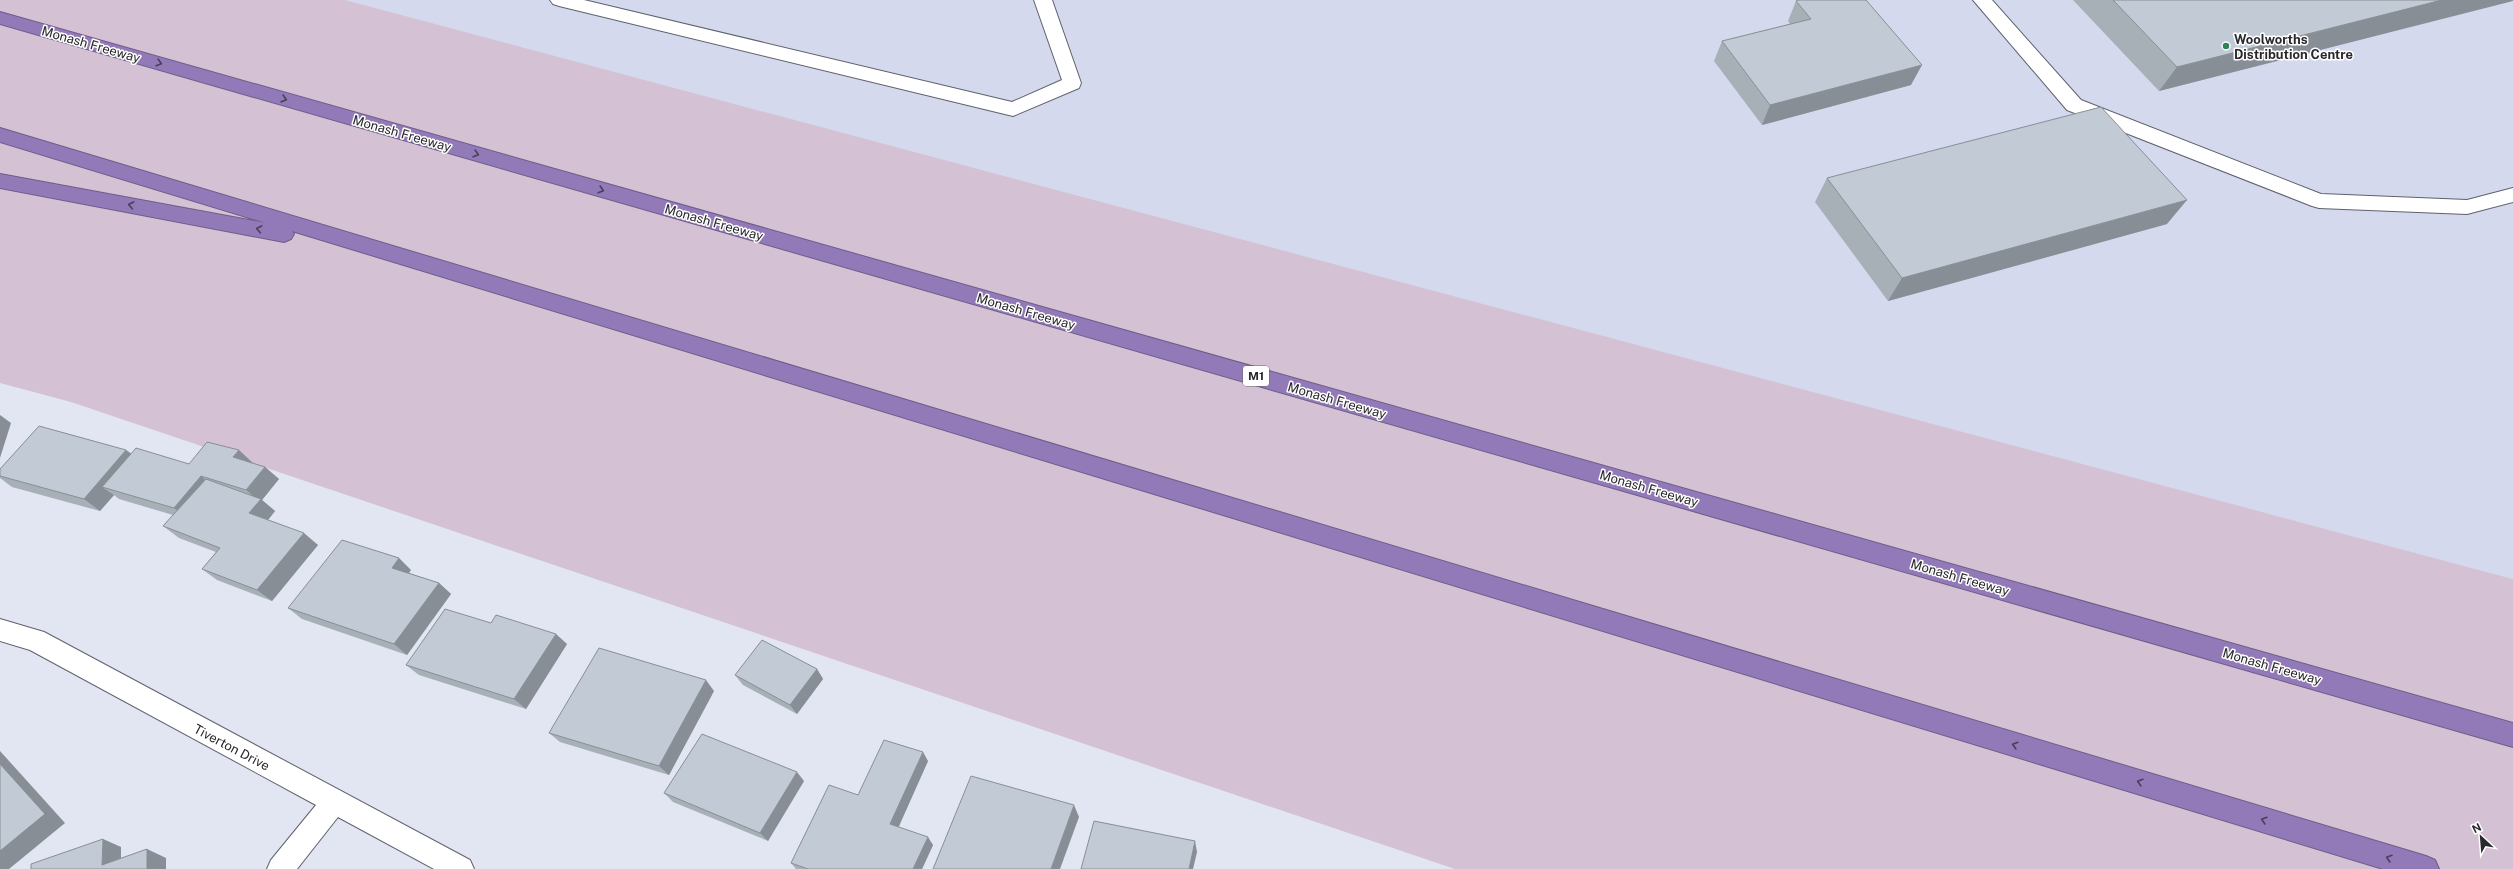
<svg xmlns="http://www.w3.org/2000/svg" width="2513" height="869" font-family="'Public Sans',sans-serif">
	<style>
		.built { fill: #d5d9ed }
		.green { fill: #d4c2d4 }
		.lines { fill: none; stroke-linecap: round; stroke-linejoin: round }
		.service-casing { stroke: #5f616d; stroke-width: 2 }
		.minor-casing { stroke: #5f616d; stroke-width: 2 }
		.motorway-casing { stroke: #6d5d88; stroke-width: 2 }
		.service { fill: #fff; fill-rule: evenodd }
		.minor { fill: #fff; fill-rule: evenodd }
		.motorway { fill: #927ab9; fill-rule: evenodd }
		.wall { fill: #a7afb7 }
		.shaded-wall { fill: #888e95 }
		.building { fill: #c2cbd5; stroke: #888e95 }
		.oneway { stroke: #484157 }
		.poi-dot { fill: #2c8458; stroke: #fff; stroke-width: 1.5 }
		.labels { text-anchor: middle; stroke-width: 3; stroke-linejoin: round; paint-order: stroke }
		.shield { fill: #fff; stroke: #68686c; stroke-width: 1 }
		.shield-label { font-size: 12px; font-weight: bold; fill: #28282d }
		.poi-label { font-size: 13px; font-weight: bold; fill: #28282d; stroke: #fff; text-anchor: start }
		.street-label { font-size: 13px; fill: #28282d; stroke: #fff }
	</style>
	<rect width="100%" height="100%" fill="#e2e5f2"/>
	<!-- built -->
	<polygon class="built" points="345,0 2513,0 2513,579 432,25"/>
	<!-- green -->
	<polygon class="green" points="0,0 345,0 2513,579 2513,869 1455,869 71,402 0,383"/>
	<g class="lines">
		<defs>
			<g id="service">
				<polygon points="550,0 584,0 1012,102 1062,80 1034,0 1052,0 1081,83 1079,88 1013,116 559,6 553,4"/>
				<polygon points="1973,0 1992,0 2081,100 2321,194 2467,200 2513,188 2513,202 2467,214 2319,208 2312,206 2067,110"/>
			</g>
			<polygon id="minor" points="0,619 44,632 470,860 474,869 434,869 338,817 297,869 267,869 271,860 316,805 30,650 0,641"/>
			<g id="motorway">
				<polygon points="0,12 2513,723 2513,747 0,24"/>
				<polygon points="0,128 2426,856 2435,860 2439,869 2383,869 292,231 294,234 291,239 284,242 0,188 0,174 266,223 0,142"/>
			</g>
		</defs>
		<!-- service casing -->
		<use href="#service" class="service-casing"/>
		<!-- minor casing -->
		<use href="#minor" class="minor-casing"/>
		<!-- motorway casing -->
		<use href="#motorway" class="motorway-casing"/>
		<!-- service -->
		<use href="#service" class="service"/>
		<!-- minor -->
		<use href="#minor" class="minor"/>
		<!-- motorway -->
		<use href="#motorway" class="motorway"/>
	</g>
	<!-- wall -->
	<g class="wall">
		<polygon points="2073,0 2513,0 2159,91"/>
		<polygon points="1796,1 1911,85 1762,125 1714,61 1722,41 1790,24 1788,21"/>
		<polygon points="1827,178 2167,224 1888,301 1815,202"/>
		<polygon points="126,450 132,454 189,464 253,463 265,467 279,479 262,500 275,511 268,520 318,545 272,601 217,580 202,569 216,552 179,538 163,526 173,515 119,499 114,495 100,511 12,487 0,478 0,469"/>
		<polygon points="411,570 409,573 439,583 451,594 407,655 302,619 288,608"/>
		<polygon points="491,623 567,644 526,709 419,675 406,665"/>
		<polygon points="817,669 823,679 797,714 743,685 735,675"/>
		<polygon points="714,691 669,775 560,742 549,733"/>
		<polygon points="928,761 898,827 933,845 922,869 796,869 791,863 858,795"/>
		<polygon points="804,781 768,841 673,802 664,793"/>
	</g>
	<!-- shaded-wall -->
	<g class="shaded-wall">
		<polygon points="2442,0 2513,0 2513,1 2159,91 2177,67"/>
		<polygon points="1922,65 1911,85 1762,125 1770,105"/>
		<polygon points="2187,200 2167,224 1888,301 1902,278"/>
		<polygon points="0,415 11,423 0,458"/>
		<polygon points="126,450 142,462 102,487 114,495 100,511 84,499"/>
		<polygon points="239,450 253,463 247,469 233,457"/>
		<polygon points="265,467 279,479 262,500 275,511 264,525 249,513 259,501 246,490"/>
		<polygon points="201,476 216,489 189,520 174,508"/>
		<polygon points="304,533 318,545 272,601 257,590"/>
		<polygon points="399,558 411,570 404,579 392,568"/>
		<polygon points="439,583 451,594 407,655 394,644"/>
		<polygon points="556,634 567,644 526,709 514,699"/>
		<polygon points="817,669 823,679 797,714 790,705"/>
		<polygon points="706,680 714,691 669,775 659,766"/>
		<polygon points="0,751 65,823 9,869 0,869"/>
		<polygon points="923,752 928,761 896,833 890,824"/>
		<polygon points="797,772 804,781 768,841 760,833"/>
		<polygon points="1074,805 1079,817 1060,869 1051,869"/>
		<polygon points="928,837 933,845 922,869 913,869"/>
		<polygon points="103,839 121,847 121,869 102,865"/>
		<polygon points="1195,841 1197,852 1193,869 1189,869"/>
		<polygon points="147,849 166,858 166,869 147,869"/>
	</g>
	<!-- building -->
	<g class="building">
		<polygon points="1799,0 1866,0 1922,65 1770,105 1722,41 1811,19 1796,1"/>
		<polygon points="2113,0 2442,0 2177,67"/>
		<polygon points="2101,107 2187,200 1902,278 1827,178"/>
		<polygon points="39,426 126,450 84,499 0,476 0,469"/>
		<polygon points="207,442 239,450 233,457 265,467 246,490 201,476 174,508 102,487 136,448 189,464"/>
		<polygon points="206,479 261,499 249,513 304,533 257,590 202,569 220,548 163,526"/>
		<polygon points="342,540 399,558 392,568 439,583 394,644 288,608"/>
		<polygon points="445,609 491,623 496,615 556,634 514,699 406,665"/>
		<polygon points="762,640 817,669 790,705 735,675"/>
		<polygon points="599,648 706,680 659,766 549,733"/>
		<polygon points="702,734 797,772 760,833 664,793"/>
		<polygon points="884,740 923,752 890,824 928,837 913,869 808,869 791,863 829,785 858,795"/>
		<polygon points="0,764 45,814 0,851"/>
		<polygon points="971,776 1074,805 1051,869 933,869"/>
		<polygon points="1094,821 1195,841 1189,869 1081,869"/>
		<polygon points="103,839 102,865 147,849 147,869 31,869 31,864"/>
	</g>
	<!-- one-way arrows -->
	<defs><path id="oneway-chevron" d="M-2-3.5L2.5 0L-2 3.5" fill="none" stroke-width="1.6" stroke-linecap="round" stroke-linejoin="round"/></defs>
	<g class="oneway">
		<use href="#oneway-chevron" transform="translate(159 63) rotate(16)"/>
		<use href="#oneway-chevron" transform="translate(284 99) rotate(16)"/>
		<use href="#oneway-chevron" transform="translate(476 154) rotate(16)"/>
		<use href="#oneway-chevron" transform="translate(601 190) rotate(16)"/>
		<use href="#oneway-chevron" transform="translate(131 205) rotate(-169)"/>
		<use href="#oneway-chevron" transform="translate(259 229) rotate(-169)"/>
		<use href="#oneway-chevron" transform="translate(2015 745) rotate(-163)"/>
		<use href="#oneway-chevron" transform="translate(2140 782) rotate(-163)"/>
		<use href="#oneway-chevron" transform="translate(2264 820) rotate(-163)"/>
		<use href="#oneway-chevron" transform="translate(2389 858) rotate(-163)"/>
	</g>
	<!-- markers -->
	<circle class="poi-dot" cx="2226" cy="46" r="4"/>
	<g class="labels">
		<!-- shield labels -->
		<rect class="shield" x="1243" y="366" width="26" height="20" rx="3"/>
		<g class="shield-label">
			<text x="1256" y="380">M1</text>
		</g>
		<!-- poi labels -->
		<g class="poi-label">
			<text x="2234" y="44">Woolworths<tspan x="2234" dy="15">Distribution Centre</tspan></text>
		</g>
		<!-- street labels -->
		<g class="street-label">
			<text transform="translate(91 44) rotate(16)" y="5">Monash Freeway</text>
			<text transform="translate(402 133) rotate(16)" y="5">Monash Freeway</text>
			<text transform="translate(714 222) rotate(16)" y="5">Monash Freeway</text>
			<text transform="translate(1026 311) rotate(16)" y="5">Monash Freeway</text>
			<text transform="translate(1337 400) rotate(16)" y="5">Monash Freeway</text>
			<text transform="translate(1649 488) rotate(16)" y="5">Monash Freeway</text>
			<text transform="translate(1960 577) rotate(16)" y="5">Monash Freeway</text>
			<text transform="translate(2272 666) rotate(16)" y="5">Monash Freeway</text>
			<text transform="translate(232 747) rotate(28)" y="5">Tiverton Drive</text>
		</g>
	</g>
	<!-- north arrow -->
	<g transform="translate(2481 837) rotate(334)" stroke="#ffffff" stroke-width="3" paint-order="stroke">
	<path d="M0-3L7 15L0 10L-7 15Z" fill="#28282d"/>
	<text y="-6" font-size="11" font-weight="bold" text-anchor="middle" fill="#28282d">N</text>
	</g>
</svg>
